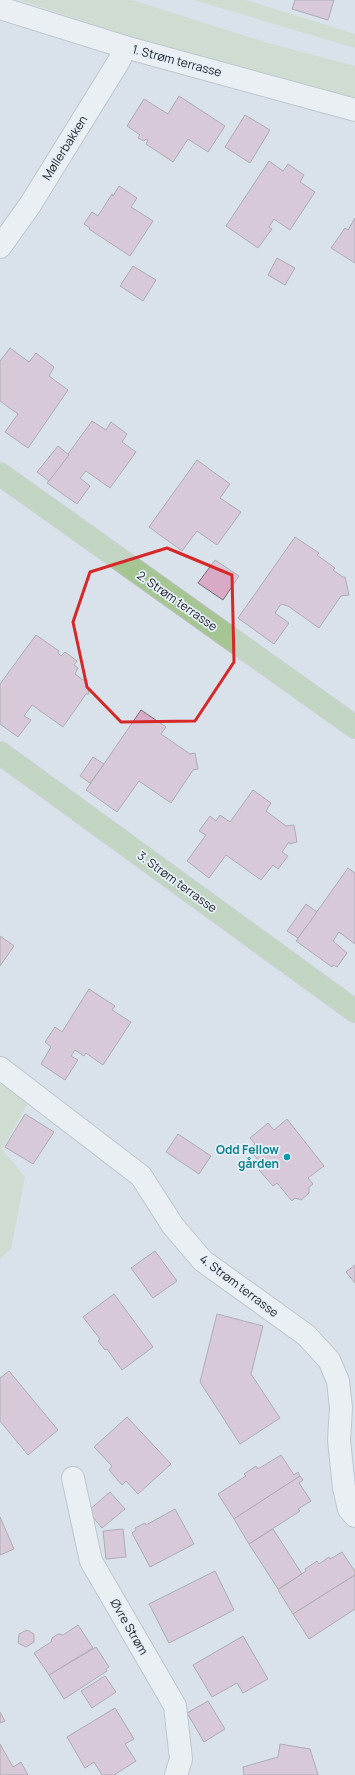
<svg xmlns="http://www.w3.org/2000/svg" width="355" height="1775" font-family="Manrope,sans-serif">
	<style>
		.green { fill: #c2d5b4 }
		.building { fill: #d8aac5; stroke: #766c71 }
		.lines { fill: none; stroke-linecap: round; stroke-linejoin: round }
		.minor-casing { stroke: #9ca5ad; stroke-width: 24 }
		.major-casing { stroke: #bdbebf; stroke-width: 24 }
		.minor { stroke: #fff; stroke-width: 22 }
		.major { stroke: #a5c692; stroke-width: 22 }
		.marked { fill: none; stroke: #d62828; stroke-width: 3; stroke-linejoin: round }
		.culture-dot { fill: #0f9aa8; stroke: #e6eff8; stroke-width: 1.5 }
		.labels { text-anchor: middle; stroke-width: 3.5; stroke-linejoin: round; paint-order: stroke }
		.street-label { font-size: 12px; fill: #24272a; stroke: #e6eff8 }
		.culture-label { font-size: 12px; font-weight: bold; fill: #0d838f; stroke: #e6eff8; text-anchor: end }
	</style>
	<rect width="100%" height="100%" fill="#d9e2ea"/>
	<!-- green -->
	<g class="green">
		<polygon points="19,0 132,0 268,43 355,66 355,102 151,43"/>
		<polygon points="194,0 246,0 355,34 355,48"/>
		<polygon points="0,1068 34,1093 2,1149 25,1177 11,1249 0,1259"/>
	</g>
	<!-- building -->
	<g class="building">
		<polygon points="295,0 334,0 328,20 292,9"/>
		<polygon points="179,96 225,126 208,152 188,139 173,162 146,144 148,140 146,139 144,141 138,138 140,135 127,126 144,99 168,114"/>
		<polygon points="245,115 270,130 250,163 225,147"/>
		<polygon points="269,161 283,171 288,164 304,175 300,182 315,192 290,230 274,219 269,227 272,229 258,248 226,226"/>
		<polygon points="119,186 137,198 131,207 153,221 130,256 89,229 90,228 84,224 92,212 98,216 112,194 113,196"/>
		<polygon points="355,218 355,263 331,248 345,228 348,230"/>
		<polygon points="277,258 295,268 285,285 268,275"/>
		<polygon points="133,266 156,280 143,301 120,286"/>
		<polygon points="10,348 29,362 36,353 54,367 49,376 68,390 28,448 5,432 18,414 0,401 0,361"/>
		<polygon points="92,421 106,430 111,422 127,434 122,442 136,452 110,488 86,471 80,478 90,486 77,504 47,483"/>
		<polygon points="58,446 69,455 49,481 37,472"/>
		<polygon points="197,460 230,484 220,498 241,512 217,545 197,531 182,551 149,527"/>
		<polygon points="295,537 319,553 317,555 335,568 333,570 343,577 345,577 349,595 341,596 319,628 288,606 281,604 275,613 289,623 274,644 238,618"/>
		<polygon points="215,560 239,576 223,600 198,583"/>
		<polygon points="36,635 59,651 58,653 61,656 65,652 77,661 74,665 78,668 75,674 83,680 86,679 89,694 86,694 63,727 32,705 24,716 31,720 18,737 0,724 0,684"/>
		<polygon points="141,710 166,727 161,734 190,754 195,753 198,769 193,770 171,803 139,781 117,812 86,790"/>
		<polygon points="93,757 104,764 90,783 80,776"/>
		<polygon points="253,790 271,803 266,811 286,826 294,825 297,842 290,844 289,842 282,852 288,856 278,869 273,865 261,880 226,855 209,878 187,861 206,835 199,831 210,816 216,821 220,815 230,822"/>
		<polygon points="348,868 355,873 355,944 339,932 333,941 347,953 337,967 333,965 332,967 296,941"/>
		<polygon points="306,904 317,912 298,938 287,931"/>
		<polygon points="0,936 14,946 0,966"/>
		<polygon points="89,989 115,1006 112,1010 131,1022 103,1065 86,1053 84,1056 75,1050 71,1056 78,1060 65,1080 41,1064 51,1047 45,1042 55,1027 62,1032"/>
		<polygon points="25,1114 54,1132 33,1164 5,1147"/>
		<polygon points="287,1119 324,1166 308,1178 313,1184 309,1187 309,1193 301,1200 295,1198 292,1201 277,1183 273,1186 259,1170 264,1167 249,1149 255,1144 250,1138 268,1123 274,1130"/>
		<polygon points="178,1134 211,1156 199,1174 166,1152"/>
		<polygon points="155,1251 177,1281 153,1298 131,1268"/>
		<polygon points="355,1265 355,1283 346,1272"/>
		<polygon points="114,1294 153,1347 122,1370 107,1349 105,1350 98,1341 100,1339 83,1317"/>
		<polygon points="217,1314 263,1326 251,1374 280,1418 240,1444 200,1382"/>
		<polygon points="9,1371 58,1430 28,1455 0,1421 0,1378"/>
		<polygon points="127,1417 171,1464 138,1494 126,1481 122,1485 109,1470 112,1466 94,1447"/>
		<polygon points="281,1455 294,1475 298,1472 300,1476 234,1519 218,1494 246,1476 244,1474 256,1466 258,1469"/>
		<polygon points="300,1476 303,1480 299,1483 311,1501 298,1509 300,1511 249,1544 234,1519"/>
		<polygon points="110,1492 125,1509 102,1528 88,1511"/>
		<polygon points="175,1509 194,1544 150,1567 132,1533 136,1530 135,1528 145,1523 146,1525"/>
		<polygon points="0,1517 14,1549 0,1555"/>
		<polygon points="123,1529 126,1557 106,1559 103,1531"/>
		<polygon points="273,1529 302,1574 278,1589 249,1544"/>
		<polygon points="342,1552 354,1570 355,1570 355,1575 293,1614 278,1590 306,1571 305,1569 317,1561 319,1564 329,1557 330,1559"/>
		<polygon points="215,1571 234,1610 169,1643 149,1604"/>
		<polygon points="355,1575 355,1609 309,1639 293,1614"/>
		<polygon points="78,1625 93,1648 49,1675 34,1653 51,1642 52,1638 58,1634 63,1635"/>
		<polygon points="27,1630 34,1634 34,1642 26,1647 18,1643 19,1634"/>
		<polygon points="243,1636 268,1679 243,1693 237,1683 212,1697 193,1665"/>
		<polygon points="96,1647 109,1667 106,1669 107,1671 64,1699 49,1675"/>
		<polygon points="105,1676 116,1692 92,1708 81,1691"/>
		<polygon points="208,1701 225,1729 204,1742 187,1713"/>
		<polygon points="115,1708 134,1739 125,1744 136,1761 114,1775 102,1775 94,1762 85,1768 67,1737"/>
		<polygon points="0,1712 5,1721 0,1723"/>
		<polygon points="0,1744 13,1767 21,1762 28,1775 0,1775"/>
		<polygon points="280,1744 310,1749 318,1775 244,1775 243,1767 278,1757"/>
	</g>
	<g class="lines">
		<defs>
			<g id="minor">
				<polyline points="0,8 125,47 355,110"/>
				<polyline points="0,247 30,205 119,61 125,47"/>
				<polyline points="0,1068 141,1176 173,1226 203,1261 306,1335 329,1360 338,1381 341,1408 339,1440 344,1488 349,1509 355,1516"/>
				<polyline points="73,1478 91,1561 175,1706 181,1759 176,1775"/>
			</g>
			<g id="major">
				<polyline points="0,474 355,727"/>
				<polyline points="0,753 355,1011"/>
			</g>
		</defs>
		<!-- minor casing -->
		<use href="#minor" class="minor-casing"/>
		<!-- major casing -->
		<use href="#major" class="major-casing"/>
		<!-- minor -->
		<use href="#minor" class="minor"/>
		<!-- major -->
		<use href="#major" class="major"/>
	</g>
	<!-- marked area -->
	<path d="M0 0H355V1775H0ZM 167,548 L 232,575 L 234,662 L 195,721 L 121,722 L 87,687 L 73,622 L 90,572 Z" fill="#d9e2ea" fill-opacity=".55" fill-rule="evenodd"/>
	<path class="marked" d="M 167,548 L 232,575 L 234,662 L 195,721 L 121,722 L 87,687 L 73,622 L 90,572 Z"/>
	<!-- markers -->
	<circle class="culture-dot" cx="287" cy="1157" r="4"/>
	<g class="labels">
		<!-- street labels -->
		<g class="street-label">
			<text transform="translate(177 61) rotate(15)" y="4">1. Strøm terrasse</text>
			<text transform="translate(65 148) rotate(-58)" y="4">Møllerbakken</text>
			<text transform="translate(177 601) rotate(35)" y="4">2. Strøm terrasse</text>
			<text transform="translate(177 882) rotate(36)" y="4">3. Strøm terrasse</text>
			<text transform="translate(239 1286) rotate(37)" y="4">4. Strøm terrasse</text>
			<text transform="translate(129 1627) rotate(60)" y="4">Øvre Strøm</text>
		</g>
		<!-- culture labels -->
		<g class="culture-label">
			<text x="279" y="1154">Odd Fellow<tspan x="279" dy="14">gården</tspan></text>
		</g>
	</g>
</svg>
